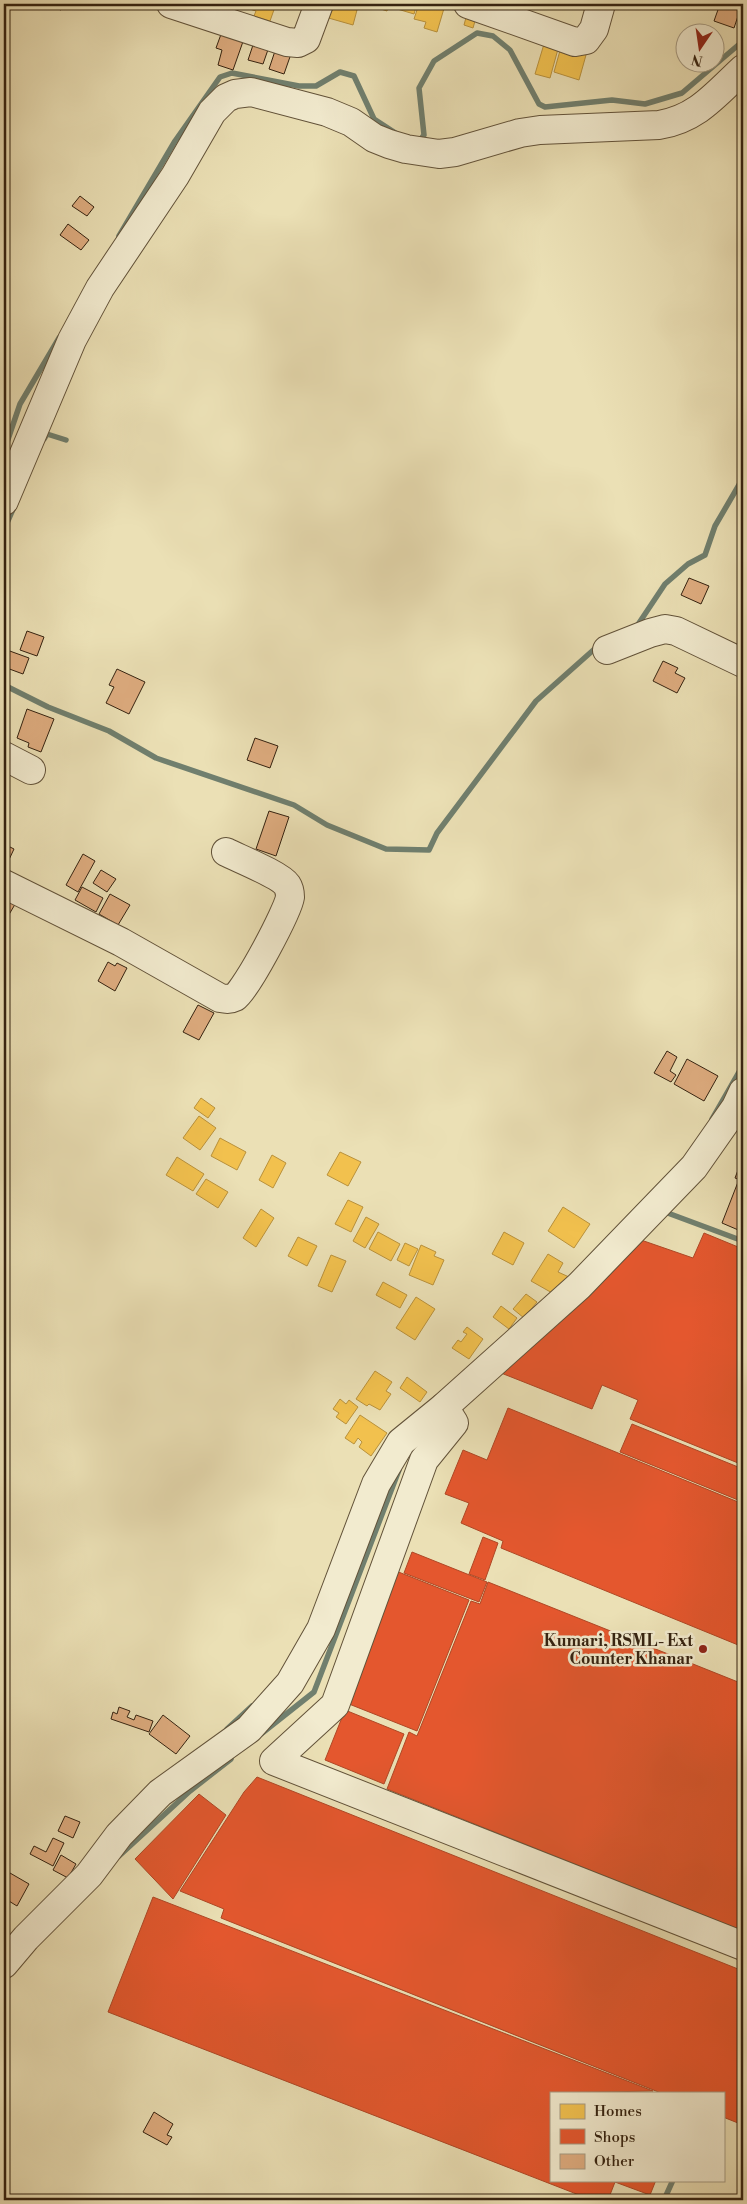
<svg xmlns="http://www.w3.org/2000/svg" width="747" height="2204" font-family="'Libre Bodoni',serif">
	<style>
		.homes { fill: #f2c14e; stroke: #b9913b }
		.shops { fill: #e4572e; stroke: #af4725 }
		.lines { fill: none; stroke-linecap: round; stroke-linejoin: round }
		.stream { stroke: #707f6e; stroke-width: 5.5 }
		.building { fill: #deac7f; stroke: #342210 }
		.minor-casing { stroke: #625239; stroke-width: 30 }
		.minor { stroke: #f2ebcf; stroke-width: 28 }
		.poi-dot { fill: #8f2418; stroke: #f2ebcf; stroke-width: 2 }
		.labels { text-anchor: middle; stroke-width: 5; stroke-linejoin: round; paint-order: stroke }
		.poi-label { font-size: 16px; font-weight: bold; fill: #342210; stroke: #f2ebcf; text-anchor: end }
	</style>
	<rect width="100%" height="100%" fill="#ebe0b5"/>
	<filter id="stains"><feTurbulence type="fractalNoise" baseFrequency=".004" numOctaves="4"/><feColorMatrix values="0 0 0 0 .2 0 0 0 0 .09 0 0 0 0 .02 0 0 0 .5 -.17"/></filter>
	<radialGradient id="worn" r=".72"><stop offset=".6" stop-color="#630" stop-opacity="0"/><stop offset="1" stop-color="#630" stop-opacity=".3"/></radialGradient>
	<!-- homes -->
	<g class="homes">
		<polygon points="241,4 276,4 270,21 254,16 256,11 240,6"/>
		<polygon points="329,4 337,4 357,10 353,25 325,17"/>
		<polygon points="365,4 389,4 387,11"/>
		<polygon points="395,4 417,4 414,14 394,8"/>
		<polygon points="419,4 445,5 437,32 424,28 426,22 414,19"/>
		<polygon points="468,10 481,23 475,21 473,28 464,25"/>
		<polygon points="544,44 558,49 550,78 535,74"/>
		<polygon points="561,47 586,55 579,80 554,72"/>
		<polygon points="201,1098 215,1108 208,1118 194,1108"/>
		<polygon points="199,1116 216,1128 200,1150 183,1138"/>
		<polygon points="220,1138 246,1152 237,1170 211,1156"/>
		<polygon points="340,1152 361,1162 348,1186 327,1175"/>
		<polygon points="272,1155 286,1163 273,1188 259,1180"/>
		<polygon points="177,1157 204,1174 193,1191 166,1175"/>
		<polygon points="206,1179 228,1192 218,1208 196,1194"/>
		<polygon points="348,1200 363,1207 351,1232 335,1224"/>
		<polygon points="563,1207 590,1224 574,1248 548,1231"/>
		<polygon points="261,1209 274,1218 256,1247 243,1238"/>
		<polygon points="366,1217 379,1224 365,1248 353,1241"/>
		<polygon points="378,1232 400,1244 391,1261 369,1249"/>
		<polygon points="504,1232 524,1243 513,1265 492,1254"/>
		<polygon points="298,1237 317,1246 307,1266 288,1256"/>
		<polygon points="405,1243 418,1249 409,1266 397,1260"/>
		<polygon points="421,1245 436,1252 434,1256 444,1260 433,1285 409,1275"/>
		<polygon points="548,1254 563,1263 558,1272 569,1277 554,1294 531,1281"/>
		<polygon points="331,1255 346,1261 332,1292 318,1286"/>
		<polygon points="383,1282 407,1295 400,1308 376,1295"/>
		<polygon points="526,1294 537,1302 524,1318 513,1309"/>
		<polygon points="416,1297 435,1309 415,1340 396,1328"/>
		<polygon points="501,1306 517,1318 509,1329 493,1317"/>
		<polygon points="467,1327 483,1339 469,1359 452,1348 458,1340 461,1342 467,1334 463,1332"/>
		<polygon points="375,1371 392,1382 386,1391 391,1394 380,1410 369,1404 367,1406 356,1399"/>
		<polygon points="407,1377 427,1392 420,1402 400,1388"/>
		<polygon points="340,1399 346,1404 349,1400 358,1407 346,1424 336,1417 339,1413 333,1409"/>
		<polygon points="360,1415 387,1433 371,1456 359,1447 362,1442 358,1438 354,1444 345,1438"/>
	</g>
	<!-- shops -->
	<g class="shops">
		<polygon points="704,1233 743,1249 743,1465 630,1419 638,1400 602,1385 592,1409 496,1371 641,1240 693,1258"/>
		<polygon points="508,1408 743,1504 743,1647 501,1548 503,1541 461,1523 469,1503 445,1494 463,1450 487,1460"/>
		<polygon points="632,1424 743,1469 743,1502 620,1452"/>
		<polygon points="483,1537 498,1543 485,1580 469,1574"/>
		<polygon points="412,1552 487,1582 479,1602 404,1573"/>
		<polygon points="396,1571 469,1600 417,1731 344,1702"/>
		<polygon points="488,1582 743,1684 743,1931 387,1789 409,1732 417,1736 471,1601 480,1604"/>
		<polygon points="345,1710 404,1734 384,1784 325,1760"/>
		<polygon points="257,1777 743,1971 743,2125 723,2117 723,2093 661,2093 221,1918 224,1909 180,1891 244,1792"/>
		<polygon points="199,1794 226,1815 173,1899 135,1859"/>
		<polygon points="153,1897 653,2091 551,2093 551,2180 656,2180 650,2195 615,2182 608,2200 592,2200 108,2012"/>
	</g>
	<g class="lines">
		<!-- stream -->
		<g class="stream">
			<polyline points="416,139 420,140 424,135 419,88 434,61 477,33 493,36 510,50 539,104 545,107 612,100 645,104 682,93 743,41"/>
			<polyline points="119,236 175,141 220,77 232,73 299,86 316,86 340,72 354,76 374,119 397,134"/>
			<polyline points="44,439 47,434 66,440"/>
			<polyline points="4,451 20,404 59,338"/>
			<polyline points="4,530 14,507"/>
			<polyline points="637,626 665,584 688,564 705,555 715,526 743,478"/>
			<polyline points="4,685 48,707 109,731 156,758 294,805 327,825 386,849 429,850 437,833 536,701 599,645"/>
			<polyline points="712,1119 743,1065"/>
			<polyline points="665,1212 743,1241"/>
			<polyline points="227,1729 252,1706"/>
			<polyline points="261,1734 314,1692 399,1470"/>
			<polyline points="119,1856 190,1791 231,1759"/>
			<polyline points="664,2200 673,2180"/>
		</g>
	</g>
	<!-- building -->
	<g class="building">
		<polygon points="42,4 63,4 61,10"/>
		<polygon points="720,4 742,4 734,28 714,21"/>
		<polygon points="224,26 246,33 233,70 218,65 222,50 216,48"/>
		<polygon points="256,36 271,41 263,64 248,60"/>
		<polygon points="277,45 292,51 284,74 269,69"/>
		<polygon points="80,196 94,207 87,216 72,206"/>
		<polygon points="68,224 89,240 81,250 60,235"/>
		<polygon points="689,578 709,586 701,604 681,595"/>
		<polygon points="27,631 44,637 37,656 20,650"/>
		<polygon points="7,650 29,658 23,674 4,667"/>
		<polygon points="663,661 678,668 675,673 685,678 677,693 653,681"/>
		<polygon points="117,669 145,682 129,714 106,703 114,687 109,685"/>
		<polygon points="27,709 54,719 41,752 28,747 29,743 17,738"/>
		<polygon points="255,738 278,746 270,768 247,760"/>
		<polygon points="269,811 289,817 276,856 256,849"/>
		<polygon points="4,844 14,849 6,866 4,865"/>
		<polygon points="83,854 95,861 78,892 66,885"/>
		<polygon points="101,870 116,879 107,892 93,883"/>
		<polygon points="82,887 103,898 96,912 75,900"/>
		<polygon points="110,894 130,905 118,925 99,914"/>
		<polygon points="4,897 17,901 4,923"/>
		<polygon points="108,962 115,966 117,963 127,968 115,991 98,981"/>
		<polygon points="198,1005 214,1013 199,1040 183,1032"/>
		<polygon points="667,1051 677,1057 670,1071 676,1075 671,1082 654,1073"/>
		<polygon points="687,1059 718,1076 704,1101 674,1084"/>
		<polygon points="743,1157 743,1181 735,1178"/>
		<polygon points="738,1182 743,1185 743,1232 722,1223"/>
		<polygon points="119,1707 130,1711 127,1717 134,1720 136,1715 153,1721 149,1732 111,1719 113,1712 117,1714"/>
		<polygon points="163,1715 190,1736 176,1754 149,1734"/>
		<polygon points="65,1816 80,1822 73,1838 58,1831"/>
		<polygon points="53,1838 64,1843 53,1866 30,1854 34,1846 46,1852"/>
		<polygon points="61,1855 76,1864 68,1878 53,1870"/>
		<polygon points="10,1873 29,1884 17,1906 4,1898 4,1884"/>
		<polygon points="154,2112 173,2124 167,2135 172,2137 167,2145 143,2132"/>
	</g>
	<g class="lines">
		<defs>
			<g id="minor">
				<polyline points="171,4 287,42 298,43 306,39 319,4"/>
				<polyline points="468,4 575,42 586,40 594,29 601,4"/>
				<path d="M 4,501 L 72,340 L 100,288 L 175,176 L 212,112 L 226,98 L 235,94 L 251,92 L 327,112 L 351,122 L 374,138 L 389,144 L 406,149 L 439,154 L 455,152 L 520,133 L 540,130 L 659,125 C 697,119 716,94 743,69"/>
				<polyline points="607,650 650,633 665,629 676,631 743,663"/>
				<polyline points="4,756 31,770"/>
				<path d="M 4,884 L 121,942 L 220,998 C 225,999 229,1000 235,997 C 246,990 288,911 290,897 C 290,894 289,888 287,885 C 280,875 240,859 226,852"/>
				<polyline points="444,1407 454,1423 424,1460 335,1705 274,1761 743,1946"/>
				<polyline points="4,1964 26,1938 89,1875 119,1835 160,1793 249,1729 290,1683 321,1629 376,1484 401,1442 444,1407 579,1286 694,1167 736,1107 743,1092"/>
			</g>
		</defs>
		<!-- minor casing -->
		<use href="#minor" class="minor-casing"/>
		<!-- minor -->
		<use href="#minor" class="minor"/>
	</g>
	<!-- markers -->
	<circle class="poi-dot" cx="703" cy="1649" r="5"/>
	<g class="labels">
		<!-- poi labels -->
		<g class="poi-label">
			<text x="693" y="1646">Kumari, RSML- Ext<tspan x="693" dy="18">Counter Khanar</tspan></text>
		</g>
	</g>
	<!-- margin -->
	<rect width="747" height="2204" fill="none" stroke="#ebe0b5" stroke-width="20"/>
	<rect x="5" y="5" width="737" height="2194" fill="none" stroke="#342210" stroke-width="2.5"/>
	<rect x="10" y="10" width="727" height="2184" fill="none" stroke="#342210"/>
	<!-- legend -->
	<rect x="550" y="2092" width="175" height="90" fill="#f2ebcf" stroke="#a69b83"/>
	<rect x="560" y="2104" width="25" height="15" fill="#f2c14e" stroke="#a69b83"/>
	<text x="594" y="2116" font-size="15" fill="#342210">Homes</text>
	<rect x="560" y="2129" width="25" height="15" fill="#e4572e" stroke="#a69b83"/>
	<text x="594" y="2142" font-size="15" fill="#342210">Shops</text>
	<rect x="560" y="2154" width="25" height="15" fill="#deac7f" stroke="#a69b83"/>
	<text x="594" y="2166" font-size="15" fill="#342210">Other</text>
	<!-- north arrow -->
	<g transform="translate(700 48) rotate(193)"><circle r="24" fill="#f2ebcf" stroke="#a69b83"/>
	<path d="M0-4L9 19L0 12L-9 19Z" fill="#8f2418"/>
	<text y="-8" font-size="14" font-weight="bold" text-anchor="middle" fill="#342210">N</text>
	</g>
	<rect width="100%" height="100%" filter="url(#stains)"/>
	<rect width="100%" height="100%" fill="url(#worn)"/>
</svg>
